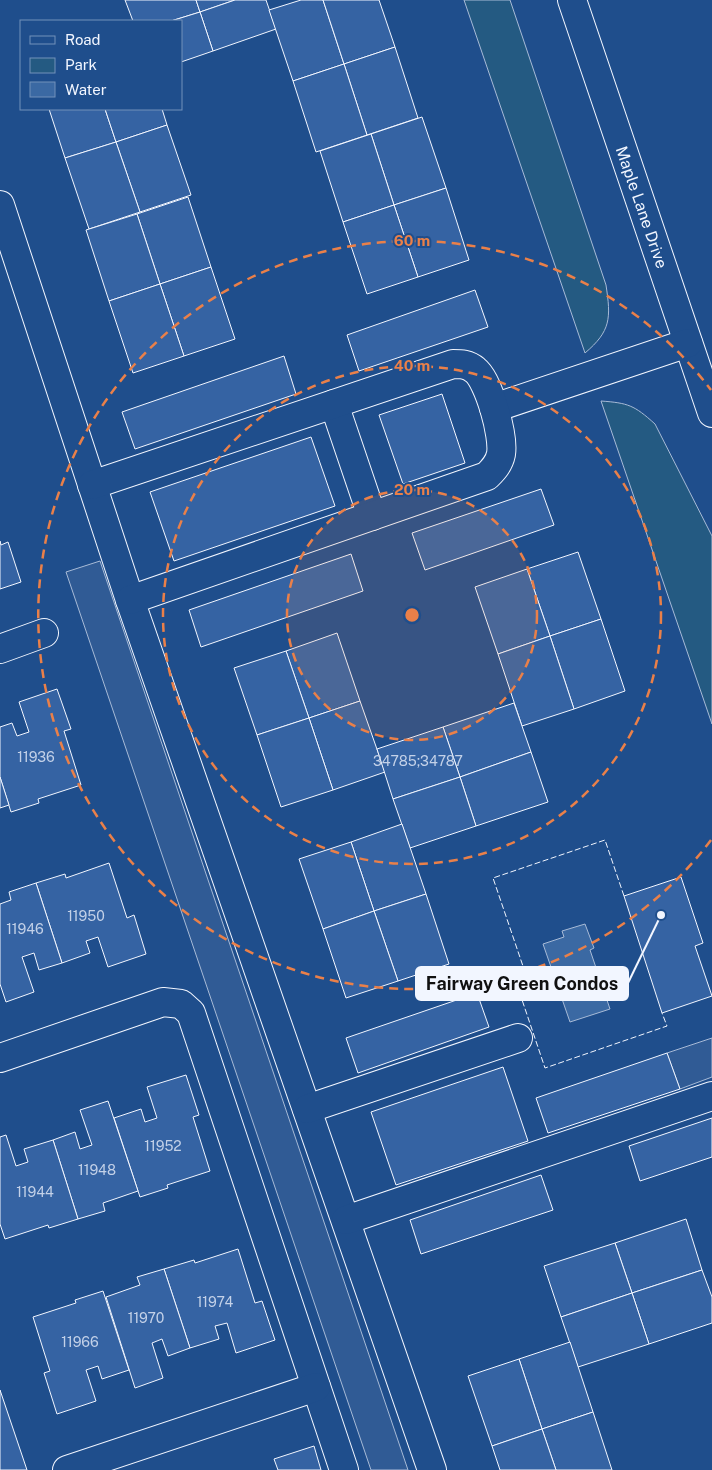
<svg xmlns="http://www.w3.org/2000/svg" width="712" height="1470" font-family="'Public Sans',sans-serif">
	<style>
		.green { fill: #245a82; stroke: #a8bbd7 }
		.parking { fill: #305b95; stroke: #a8bbd7 }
		.water { fill: #3b69a3; stroke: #a8bbd7 }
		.building { fill: #3563a3; stroke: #f2f6ff }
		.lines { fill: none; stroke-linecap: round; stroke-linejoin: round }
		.minor-casing { stroke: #f2f6ff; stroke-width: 30 }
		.minor { stroke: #1f4e8c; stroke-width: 28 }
		.fence { stroke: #f2f6ff; stroke-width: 1; stroke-dasharray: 6 2.5; stroke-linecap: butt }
		.ring { fill: none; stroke: #ea8049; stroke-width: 2.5; stroke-dasharray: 9 6 }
		.labels { text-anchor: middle; stroke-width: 4; stroke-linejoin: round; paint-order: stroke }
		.number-label { font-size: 14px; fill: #c3d1e8 }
		.street-label { font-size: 16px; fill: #f2f6ff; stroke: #1f4e8c }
		.centre { fill: #ea8049; stroke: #1f4e8c; stroke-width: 2.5 }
		.ring-label { font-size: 15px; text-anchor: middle; font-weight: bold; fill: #ea8049; stroke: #1f4e8c; stroke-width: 4; stroke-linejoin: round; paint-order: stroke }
		.leader { fill: none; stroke: #f2f6ff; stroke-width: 2 }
		.callout-dot { fill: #f2f6ff; stroke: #1f4e8c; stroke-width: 2 }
		.callout { fill: #f2f6ff; stroke: #f2f6ff; stroke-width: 2 }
		.callout-label { font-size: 18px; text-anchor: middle; font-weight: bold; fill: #111 }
	</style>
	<rect width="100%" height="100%" fill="#1f4e8c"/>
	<!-- green -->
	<g class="green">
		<path d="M 464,0 L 510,0 L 606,285 C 611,318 611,331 585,353 Z"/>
		<path d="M 601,401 C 628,403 634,405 655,424 L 712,536 L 712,724 Z"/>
	</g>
	<!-- parking -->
	<g class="parking">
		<polygon points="100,561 408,1470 371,1470 66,572"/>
		<polygon points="712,1038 712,1077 680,1089 667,1053"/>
	</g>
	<!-- water -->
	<polygon class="water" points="585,924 594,948 590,950 610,1009 570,1022 543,944 564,937 562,931"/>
	<!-- building -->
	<g class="building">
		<polygon points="125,0 196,0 200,12 171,21 133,21"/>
		<polygon points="196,0 235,0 200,12"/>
		<polygon points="235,0 266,0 276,29 213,51 200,12"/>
		<polygon points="301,0 323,0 344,64 293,81 269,10"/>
		<polygon points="323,0 379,0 395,47 344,64"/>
		<polygon points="200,12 213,51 181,62 181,21 171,21"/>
		<polygon points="395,47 418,118 367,135 344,64"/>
		<polygon points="344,64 367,135 316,152 293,81"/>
		<polygon points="49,109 105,109 116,142 65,158"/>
		<polygon points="105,109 162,109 167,125 116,142"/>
		<polygon points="422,117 446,188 394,205 371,134"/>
		<polygon points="167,125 191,195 140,212 116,142"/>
		<polygon points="371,134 394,205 343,222 320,151"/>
		<polygon points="116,142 140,212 89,229 65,158"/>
		<polygon points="446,188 469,260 418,277 394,205"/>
		<polygon points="188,197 211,267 160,284 137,214"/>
		<polygon points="394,205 418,277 367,294 343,222"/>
		<polygon points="137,214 160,284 109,301 86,230"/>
		<polygon points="211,267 235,339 184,356 160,284"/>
		<polygon points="160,284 184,356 133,373 109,301"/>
		<polygon points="475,290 488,327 359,371 347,335"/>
		<polygon points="284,356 296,394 135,449 122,412"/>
		<polygon points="442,394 465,463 403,484 379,415"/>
		<polygon points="311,437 335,506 174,561 150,492"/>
		<polygon points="541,489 554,525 425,570 412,533"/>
		<polygon points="0,541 1,545 8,542 21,582 0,589"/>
		<polygon points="578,552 601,619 550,636 527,569"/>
		<polygon points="351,554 363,591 201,647 189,610"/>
		<polygon points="527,569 550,636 498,654 475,587"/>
		<polygon points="601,619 625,691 574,709 550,636"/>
		<polygon points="337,633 360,701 309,718 286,651"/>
		<polygon points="550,636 574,709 522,726 498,654"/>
		<polygon points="286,651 309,718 257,735 234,668"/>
		<polygon points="57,689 71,729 64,731 81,785 38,799 39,803 11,812 0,777 0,727 12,723 17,736 29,732 19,702"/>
		<polygon points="360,701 385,772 333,790 309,718"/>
		<polygon points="514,703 531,752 460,777 443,727"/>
		<polygon points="309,718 333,790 281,807 257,735"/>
		<polygon points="443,727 460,777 393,799 377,749"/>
		<polygon points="531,752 548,802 476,826 460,777"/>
		<polygon points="0,777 9,805 0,808"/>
		<polygon points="460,777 476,826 410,848 393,799"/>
		<polygon points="402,824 426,894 374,911 351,842"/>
		<polygon points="351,842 374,911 323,929 299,859"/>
		<polygon points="109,863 127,918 134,915 146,954 108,967 98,937 86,941 90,953 62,963 36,883 65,874 66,878"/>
		<polygon points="681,877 703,943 695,946 712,996 662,1013 624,896"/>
		<polygon points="36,883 62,963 39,970 34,953 22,957 34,992 6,1002 0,984 0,904 11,900 9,892"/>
		<polygon points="426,894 449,964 398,981 374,911"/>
		<polygon points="374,911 398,981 346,998 323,929"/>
		<polygon points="477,993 489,1027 358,1073 346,1038"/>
		<polygon points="667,1053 680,1089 548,1133 536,1098"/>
		<polygon points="503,1067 528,1141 396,1185 371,1112"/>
		<polygon points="186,1075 199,1115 193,1117 210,1171 167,1185 168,1188 140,1197 114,1118 141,1109 145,1122 157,1118 147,1087"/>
		<polygon points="108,1101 138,1191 103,1203 105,1211 78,1219 53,1140 75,1132 80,1149 92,1145 80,1110"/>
		<polygon points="712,1118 712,1157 640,1181 629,1146"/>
		<polygon points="6,1135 16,1166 28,1162 24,1149 53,1140 78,1219 49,1228 48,1225 5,1239 0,1224 0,1137"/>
		<polygon points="541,1175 553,1210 421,1254 410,1220"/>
		<polygon points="686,1219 702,1270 632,1293 615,1243"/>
		<polygon points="615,1243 632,1293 561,1317 544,1266"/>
		<polygon points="238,1249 255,1303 262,1301 275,1340 236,1353 227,1323 215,1326 219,1339 190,1348 164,1269 194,1260 195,1263"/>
		<polygon points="164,1269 190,1348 168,1356 162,1339 152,1343 163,1378 135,1388 106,1297 140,1285 137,1277"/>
		<polygon points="702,1270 712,1297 712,1323 649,1344 632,1293"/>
		<polygon points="103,1291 129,1370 102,1379 98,1366 86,1370 96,1401 57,1414 44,1373 50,1371 33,1317 76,1303 75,1300"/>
		<polygon points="632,1293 649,1344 578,1367 561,1317"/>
		<polygon points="570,1342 593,1412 542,1429 519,1359"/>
		<polygon points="519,1359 542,1429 492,1446 468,1376"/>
		<polygon points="0,1390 27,1470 0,1470"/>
		<polygon points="593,1412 612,1470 556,1470 542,1429"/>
		<polygon points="542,1429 556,1470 500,1470 492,1446"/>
		<polygon points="314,1446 321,1470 278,1470 274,1459"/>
	</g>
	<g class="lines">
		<defs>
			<g id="minor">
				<polyline points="572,0 712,413"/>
				<polyline points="0,205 130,600 432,1470"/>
				<polyline points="334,404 372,516"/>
				<polyline points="494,408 688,343"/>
				<path d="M 92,485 L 453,364 C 461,364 468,364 475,370 C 489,381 504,436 501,454 C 499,464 493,470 487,476 L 130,600"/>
				<polyline points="0,649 44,633"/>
				<polyline points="0,1058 163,1002 181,1004 191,1013 344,1470"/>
				<polyline points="307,1109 518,1038"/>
				<polyline points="346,1220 712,1096"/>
				<polyline points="67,1470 316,1387"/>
			</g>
		</defs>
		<!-- minor casing -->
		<use href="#minor" class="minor-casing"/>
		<!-- minor -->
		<use href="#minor" class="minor"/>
		<!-- fence -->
		<polyline class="fence" points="624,896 605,840 493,878 526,975 515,979 545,1068 667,1026 662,1013"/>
	</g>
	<!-- distance rings -->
	<circle cx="412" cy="615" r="125" fill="#ea8049" fill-opacity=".12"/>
	<g class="ring">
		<circle cx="412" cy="615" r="125"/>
		<circle cx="412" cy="615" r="249"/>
		<path d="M711 840A374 374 0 1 1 711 390"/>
	</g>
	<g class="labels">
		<!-- number labels -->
		<g class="number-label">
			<text x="36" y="762">11936</text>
			<text x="418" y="766">34785;34787</text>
			<text x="86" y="921">11950</text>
			<text x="25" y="934">11946</text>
			<text x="163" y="1151">11952</text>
			<text x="97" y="1175">11948</text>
			<text x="35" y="1197">11944</text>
			<text x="215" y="1307">11974</text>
			<text x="146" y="1323">11970</text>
			<text x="80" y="1347">11966</text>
		</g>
		<!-- street labels -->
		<g class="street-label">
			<text transform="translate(642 207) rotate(71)" y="6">Maple Lane Drive</text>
		</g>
	</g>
	<circle cx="412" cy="615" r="8" class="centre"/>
	<g class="ring-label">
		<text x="412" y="246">60 m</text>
		<text x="412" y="371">40 m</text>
		<text x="412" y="495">20 m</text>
	</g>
	<!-- callouts -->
	<path class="leader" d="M661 915L628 983"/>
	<circle class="callout-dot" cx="661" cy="915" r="5"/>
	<rect class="callout" x="416" y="967" width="212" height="33" rx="5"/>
	<g class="callout-label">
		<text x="522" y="990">Fairway Green Condos</text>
	</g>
	<!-- legend -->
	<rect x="20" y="20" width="162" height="90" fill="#1f4e8c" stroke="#7391ba"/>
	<rect x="30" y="36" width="25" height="8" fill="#1f4e8c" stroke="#7391ba"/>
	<text x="65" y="45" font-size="15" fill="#f2f6ff">Road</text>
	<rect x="30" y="58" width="25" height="15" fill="#245a82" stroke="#7391ba"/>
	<text x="65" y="70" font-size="15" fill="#f2f6ff">Park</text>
	<rect x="30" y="82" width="25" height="15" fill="#3b69a3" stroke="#7391ba"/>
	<text x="65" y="95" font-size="15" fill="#f2f6ff">Water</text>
</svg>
